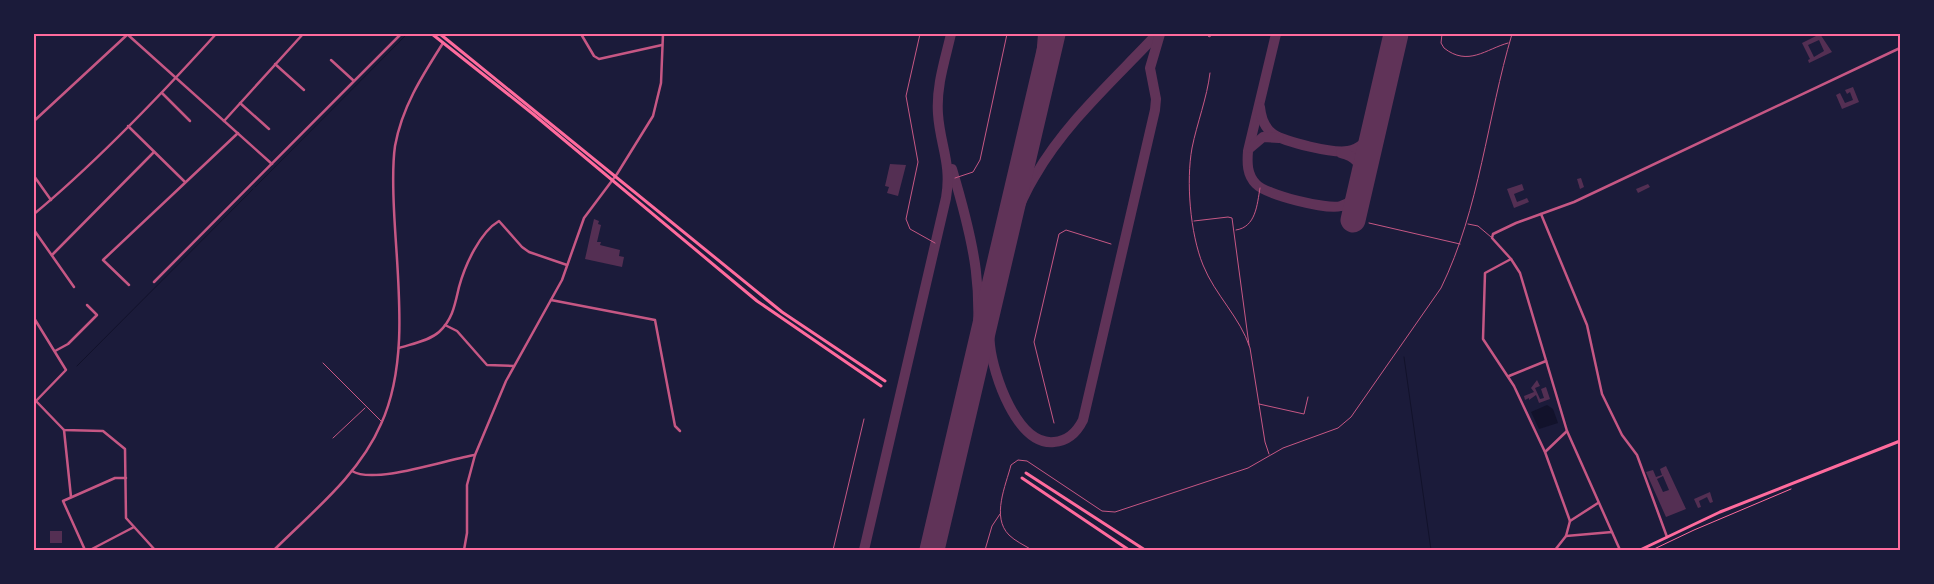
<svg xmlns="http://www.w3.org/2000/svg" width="1934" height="584" font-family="Ubuntu,sans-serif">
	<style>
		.water { fill: #12122b }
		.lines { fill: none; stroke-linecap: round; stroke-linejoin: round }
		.stream { stroke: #12122b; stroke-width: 1 }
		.taxiway { stroke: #603358; stroke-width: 10 }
		.runway { stroke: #603358; stroke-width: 25 }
		.building { fill: #542f53; fill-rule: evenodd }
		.path { stroke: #ff6b9d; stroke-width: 1 }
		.service { stroke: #c65784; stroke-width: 1 }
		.minor { stroke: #c65784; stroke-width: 2.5 }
		.tertiary { stroke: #c65784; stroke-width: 2.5 }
		.secondary { stroke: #ff6b9d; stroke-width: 3 }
		.neatline { fill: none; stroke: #ff6b9d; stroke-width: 2 }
	</style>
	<rect width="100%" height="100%" fill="#1b1b3a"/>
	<!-- water -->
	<polygon class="water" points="1547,405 1553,409 1558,423 1539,429 1531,412"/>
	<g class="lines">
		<!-- stream -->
		<g class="stream">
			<polyline points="255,187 407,34"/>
			<polyline points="1404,357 1431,550"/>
			<polyline points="77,366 253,189"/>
		</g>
		<!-- taxiway -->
		<g class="taxiway">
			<path d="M 1276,34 L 1248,151 C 1247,163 1247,175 1256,184 C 1266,195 1327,210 1341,206 C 1350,204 1356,196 1360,188"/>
			<polyline points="1038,97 1043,34"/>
			<path d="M 1260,107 C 1261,118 1265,128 1273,134 C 1285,142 1334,154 1348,151 C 1360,149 1368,141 1374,130"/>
			<polyline points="1250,148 1263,137 1279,138"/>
			<path d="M 1341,153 C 1356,156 1362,165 1362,180"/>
			<path d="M 952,169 C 975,246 985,292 974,373"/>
			<path d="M 1000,260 C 1009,231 1019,202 1035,176 C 1066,122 1115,79 1157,34"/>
			<path d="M 992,295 C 990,311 988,328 990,345 C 993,374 1017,446 1054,442 C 1068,441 1077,432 1083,420 L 1155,110 L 1156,99 L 1150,68 L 1160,34"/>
			<path d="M 864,550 L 946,198 C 952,164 940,145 938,114 C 936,86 945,60 951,34"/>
		</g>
		<!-- runway -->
		<g class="runway">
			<polyline points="1353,220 1396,34"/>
			<polyline points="932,550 1053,34"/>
		</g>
	</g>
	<!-- building -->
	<g class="building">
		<path d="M 1820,34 L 1832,52 L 1809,63 L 1808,60 L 1810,59 L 1802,43 ZM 1819,40 L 1824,51 L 1814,57 L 1808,45 Z"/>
		<polygon points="1853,87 1859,102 1842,109 1836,95 1840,93 1845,103 1853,100 1850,92 1847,94 1845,90"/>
		<polygon points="890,164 906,165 898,196 887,193 889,187 885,186"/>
		<polygon points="1581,178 1584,187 1580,189 1577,179"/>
		<polygon points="1522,184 1524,190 1514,194 1517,202 1527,198 1529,202 1514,208 1507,189"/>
		<polygon points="1648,184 1650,187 1638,193 1636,189"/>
		<polygon points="594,219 599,221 598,224 601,225 597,242 601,242 600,245 620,250 619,256 624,257 622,267 585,259"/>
		<polygon points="1537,380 1540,386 1535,388 1540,399 1544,398 1541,389 1546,387 1550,399 1539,403 1536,395 1529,400 1529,398 1525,400 1524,396 1534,392 1531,388"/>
		<path d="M 1666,466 L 1686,509 L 1666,517 L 1646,472 L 1653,470 L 1656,477 L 1662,475 L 1660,469 ZM 1663,476 L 1669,490 L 1663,492 L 1657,479 Z"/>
		<polygon points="1710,492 1713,502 1710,503 1707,497 1699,501 1701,507 1698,508 1694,499"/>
		<rect x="50" y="531" width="12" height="12"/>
	</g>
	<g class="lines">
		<!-- path -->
		<polyline class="path" points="1652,550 1694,530 1791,489"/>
		<!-- service -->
		<g class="service">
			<polyline points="920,34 906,96 918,162 906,219 910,229 935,243"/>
			<polyline points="1207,34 1209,37 1214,34"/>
			<path d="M 1442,34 L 1441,43 L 1444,48 C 1468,67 1486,49 1508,43"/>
			<path d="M 1210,73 C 1207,98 1197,123 1192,148 C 1186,181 1190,233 1203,265 C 1215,295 1240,317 1250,348 L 1265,442 L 1269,454"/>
			<polyline points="955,178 973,172 980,160 1007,34"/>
			<polyline points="1194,221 1228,217 1232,218 1249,345"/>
			<polyline points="1369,223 1460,244"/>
			<polyline points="1468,224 1478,226 1491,237"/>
			<path d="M 1236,230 C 1256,227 1257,205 1260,188"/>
			<polyline points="323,363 382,422"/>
			<polyline points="1259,404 1304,414 1308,397"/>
			<polyline points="1054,423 1034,342 1059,234 1066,230 1111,244"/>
			<polyline points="333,438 365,408"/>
			<polyline points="833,550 864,419"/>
			<polyline points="985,550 992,526 1000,514"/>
			<path d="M 1032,550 C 1024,545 1015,541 1009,535 C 991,517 1006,485 1011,465 L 1018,460 L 1027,461 L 1102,511 L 1115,512 L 1248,468 L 1283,448 L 1338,428 L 1351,417 L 1441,288 C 1480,208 1487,118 1512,34"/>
		</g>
		<!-- minor -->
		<g class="minor">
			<polyline points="127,34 272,164"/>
			<polyline points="581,34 594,56 599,59 662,45"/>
			<polyline points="331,60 354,81"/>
			<polyline points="275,64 304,90"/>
			<polyline points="162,93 190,121"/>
			<polyline points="240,103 269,129"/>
			<polyline points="34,121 128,34"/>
			<polyline points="224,121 303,34"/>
			<polyline points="128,126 185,182"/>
			<polyline points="34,176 51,200"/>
			<path d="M 34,214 C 99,160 159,97 216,34"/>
			<polyline points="1541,214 1587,325 1602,394 1622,435 1637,455 1667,537"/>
			<polyline points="34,230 74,287"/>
			<polyline points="52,255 154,152"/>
			<polyline points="1511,259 1485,273 1483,339 1514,386 1545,452 1570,521 1566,536 1555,550"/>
			<polyline points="154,282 401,34"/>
			<polyline points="129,285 103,260 238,133"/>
			<polyline points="551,300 655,320 675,426 680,431"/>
			<polyline points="34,318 66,370 34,403"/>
			<polyline points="445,325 457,331 487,365 514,366"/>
			<path d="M 399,348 C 411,344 429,341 439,332 C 453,319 455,304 459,287 C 465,265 480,232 499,221 L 522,247 L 529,252 L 567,265"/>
			<polyline points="55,351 68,344 97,315 87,305"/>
			<polyline points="1509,376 1546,361"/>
			<polyline points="36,401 64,430 103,431 125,449 126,518 155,550"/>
			<polyline points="64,430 71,497"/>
			<polyline points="1545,452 1567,431"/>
			<path d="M 352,471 C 374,485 448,459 475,455"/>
			<polyline points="1570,521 1598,503"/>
			<polyline points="1566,536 1612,532"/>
			<polyline points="85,550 63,501 115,478 126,478"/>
			<polyline points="90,550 134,527"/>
			<polyline points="1620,550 1567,431 1520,273 1511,259 1492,238 1493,234 1516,223 1574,202 1900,48"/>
		</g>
		<!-- tertiary -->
		<g class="tertiary">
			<path d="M 274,550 C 312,512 359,475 381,424 C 410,361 397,278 394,210 C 393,189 392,167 395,146 C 402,107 422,76 443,43"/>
			<polyline points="464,550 467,533 467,485 475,455 506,381 562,280 584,218 617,174 653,116 661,83 663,34"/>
		</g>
		<!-- secondary -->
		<g class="secondary">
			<polyline points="432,34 533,114 757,301 881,386"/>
			<polyline points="440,34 782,312 885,381"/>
			<polyline points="1026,473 1145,550"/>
			<polyline points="1022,478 1129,550"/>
			<polyline points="1640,550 1720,512 1900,441"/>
		</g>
	</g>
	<!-- border -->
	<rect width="1934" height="584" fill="none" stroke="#1b1b3a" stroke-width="70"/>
	<rect x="35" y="35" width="1864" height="514" class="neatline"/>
</svg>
